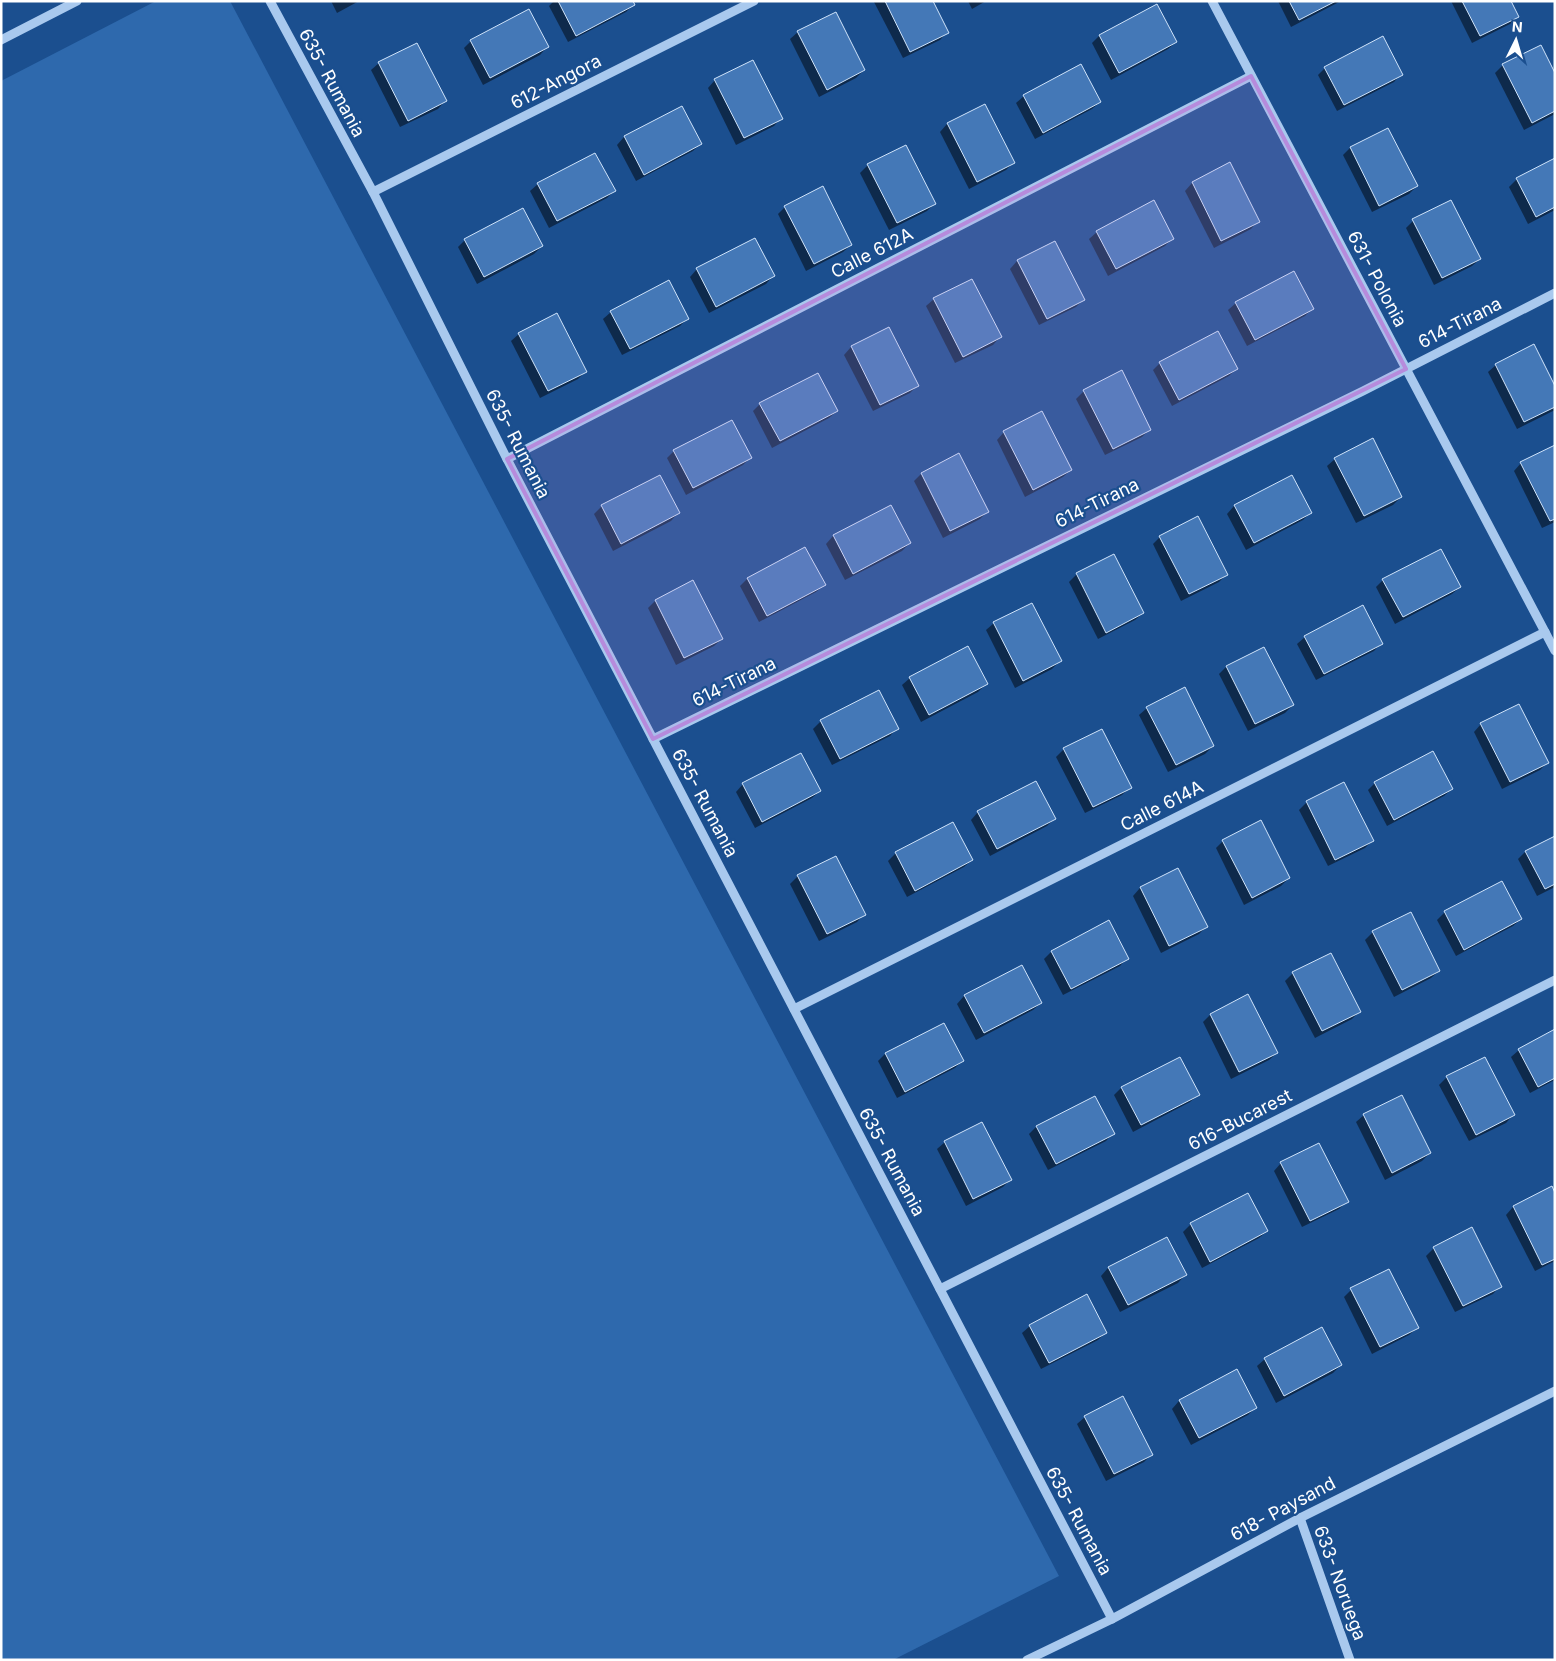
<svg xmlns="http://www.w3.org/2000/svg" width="1556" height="1661" font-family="Inter,sans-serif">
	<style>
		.green { fill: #2e69ad }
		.shadow { fill: #0007 }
		.building { fill: #4478b7; stroke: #cfe3fa }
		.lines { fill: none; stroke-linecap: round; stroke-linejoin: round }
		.minor { stroke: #a9c9ee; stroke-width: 9 }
		.marked { fill: #b68bdc; fill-opacity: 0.2; stroke: #b68bdc; stroke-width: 4; stroke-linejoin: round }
		.labels { text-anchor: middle; stroke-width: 4.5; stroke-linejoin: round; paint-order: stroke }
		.street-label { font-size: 18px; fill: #fff; stroke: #1b4f8f }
	</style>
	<rect width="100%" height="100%" fill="#1b4f8f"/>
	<!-- green -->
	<polygon class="green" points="156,1 230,1 1059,1576 893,1660 1,1660 1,81"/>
	<!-- shadow -->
	<g class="shadow">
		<polygon points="331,1 359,1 337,13"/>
		<polygon points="554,1 632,1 633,5 626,12 568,42 549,6"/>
		<polygon points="931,1 947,32 940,40 903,58 874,2"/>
		<polygon points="968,1 986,1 972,9"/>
		<polygon points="1278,1 1341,1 1291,27"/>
		<polygon points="1451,1 1509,1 1517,17 1510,24 1472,43"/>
		<polygon points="798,32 864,70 856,78 819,97 790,39"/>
		<polygon points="1099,36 1176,42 1168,49 1111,80 1092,43"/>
		<polygon points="471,41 547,47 540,55 483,85 464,48"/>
		<polygon points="1540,47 1555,76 1555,114 1524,130 1495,73 1503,65"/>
		<polygon points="379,63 445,101 438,109 400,127 371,70"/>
		<polygon points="1325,68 1401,74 1394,82 1337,111 1318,75"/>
		<polygon points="715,80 781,118 774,126 736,145 708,88"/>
		<polygon points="1024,96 1100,102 1092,109 1035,139 1016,103"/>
		<polygon points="985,106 1014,162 1006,170 969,189 940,132 947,124"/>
		<polygon points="681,108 700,144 693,151 636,181 617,145 624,137"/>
		<polygon points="1388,129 1417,186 1409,194 1372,212 1343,155 1350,148"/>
		<polygon points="1555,160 1555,210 1528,224 1509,187 1517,179"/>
		<polygon points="1230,164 1258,221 1251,229 1214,248 1185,191 1192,183"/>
		<polygon points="868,165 934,204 927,211 889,230 860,173"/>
		<polygon points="538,184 614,191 607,198 549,228 530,191"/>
		<polygon points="785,207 851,245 843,252 806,271 778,214"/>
		<polygon points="1413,221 1480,259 1472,266 1434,285 1406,228"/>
		<polygon points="1097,232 1173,238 1165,246 1108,276 1089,239"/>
		<polygon points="465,240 542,246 534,254 477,284 458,247"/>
		<polygon points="1055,243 1084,299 1076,307 1039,325 1010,269 1017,261"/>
		<polygon points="697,269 773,276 766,284 709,313 690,277"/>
		<polygon points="934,299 1000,337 993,345 955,363 926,306"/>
		<polygon points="1236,303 1312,309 1305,316 1247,346 1228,310"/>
		<polygon points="611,312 688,318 680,326 622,355 603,319"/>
		<polygon points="889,329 918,385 910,393 873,411 844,355 851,347"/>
		<polygon points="519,334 585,372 578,379 540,398 511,341"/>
		<polygon points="1160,363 1236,369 1229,376 1172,406 1153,370"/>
		<polygon points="1496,365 1555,389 1555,410 1517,429 1488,372"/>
		<polygon points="1084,391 1150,429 1142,437 1105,455 1076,399"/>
		<polygon points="760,404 837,411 829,418 772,448 753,411"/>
		<polygon points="1004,432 1071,470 1063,477 1025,497 997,440"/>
		<polygon points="1555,446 1555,522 1542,528 1514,471 1521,463"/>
		<polygon points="674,451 750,458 743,465 686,495 667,458"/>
		<polygon points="1335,459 1401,497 1393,505 1356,523 1327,466"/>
		<polygon points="921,474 987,512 980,519 943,538 914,481"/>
		<polygon points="659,477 678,513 671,521 613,551 594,514 602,506"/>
		<polygon points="1291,477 1310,513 1303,520 1246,550 1227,514 1234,506"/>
		<polygon points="891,506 910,543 902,551 845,580 826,544 833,536"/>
		<polygon points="1160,537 1226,575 1219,582 1181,601 1153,544"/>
		<polygon points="804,549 824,585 816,592 759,622 740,586 747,579"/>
		<polygon points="1114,556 1143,613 1135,620 1098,639 1069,582 1077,574"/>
		<polygon points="1383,580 1460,587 1452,594 1395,624 1376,587"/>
		<polygon points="693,582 722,639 714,646 676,665 648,608 655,601"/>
		<polygon points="994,623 1060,661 1052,669 1015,688 986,630"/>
		<polygon points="1305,637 1381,643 1374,651 1316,680 1297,644"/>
		<polygon points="1226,667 1293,705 1285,713 1248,731 1219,674"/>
		<polygon points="910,678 986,684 978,692 921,722 902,685"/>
		<polygon points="878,692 897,728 890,736 832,765 813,729 821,721"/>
		<polygon points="1147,708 1213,746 1205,754 1168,772 1139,715"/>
		<polygon points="1481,724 1547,763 1540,770 1502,789 1474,732"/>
		<polygon points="1064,749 1130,787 1122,795 1085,813 1056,757"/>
		<polygon points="1375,783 1452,789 1444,796 1387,826 1368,790"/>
		<polygon points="743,784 820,791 812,798 755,828 736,792"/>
		<polygon points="1344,784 1373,840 1365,848 1328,866 1299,810 1307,802"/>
		<polygon points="978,812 1054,819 1047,826 990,856 971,820"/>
		<polygon points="953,823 972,860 964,867 907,897 888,861 895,854"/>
		<polygon points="1555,837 1555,887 1537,896 1518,859 1525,852"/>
		<polygon points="1223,841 1289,878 1281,886 1244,905 1216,848"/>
		<polygon points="1178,870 1207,926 1199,934 1161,953 1133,896 1140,888"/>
		<polygon points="798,876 864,914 857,922 819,941 790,884"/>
		<polygon points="1445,912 1521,919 1513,926 1456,956 1437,920"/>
		<polygon points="1108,922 1127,958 1120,966 1063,995 1044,959 1051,952"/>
		<polygon points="1373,932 1439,971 1431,978 1394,997 1365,940"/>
		<polygon points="1022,967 1041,1003 1033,1010 976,1040 957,1004 964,996"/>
		<polygon points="1293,973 1359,1012 1352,1019 1315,1038 1285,981"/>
		<polygon points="1248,996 1277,1053 1269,1060 1231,1079 1203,1022 1210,1015"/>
		<polygon points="1555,1031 1555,1080 1530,1093 1511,1057 1519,1050"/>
		<polygon points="885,1054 962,1061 955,1068 897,1098 878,1061"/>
		<polygon points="1179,1058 1198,1095 1190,1102 1133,1132 1114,1095 1121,1088"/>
		<polygon points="1447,1077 1513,1115 1506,1123 1469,1141 1439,1085"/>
		<polygon points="1364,1115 1430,1153 1422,1161 1385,1180 1356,1122"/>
		<polygon points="1036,1127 1113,1133 1106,1141 1048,1170 1029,1134"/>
		<polygon points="945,1142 1010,1180 1003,1187 966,1206 937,1149"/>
		<polygon points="1281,1163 1347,1201 1339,1209 1302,1227 1274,1171"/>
		<polygon points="1551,1188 1555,1196 1555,1261 1535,1271 1506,1215 1513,1207"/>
		<polygon points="1191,1224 1267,1231 1259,1238 1202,1268 1183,1232"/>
		<polygon points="1166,1239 1185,1275 1178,1283 1120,1312 1101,1276 1108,1268"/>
		<polygon points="1434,1248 1500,1286 1493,1294 1455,1312 1426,1256"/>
		<polygon points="1351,1290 1417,1328 1409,1335 1372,1354 1344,1297"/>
		<polygon points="1030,1326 1106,1332 1098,1340 1041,1369 1022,1333"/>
		<polygon points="1265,1359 1341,1365 1333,1373 1276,1403 1257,1366"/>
		<polygon points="1237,1371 1256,1407 1248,1415 1191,1445 1172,1409 1179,1401"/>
		<polygon points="1085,1417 1151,1455 1144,1462 1106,1481 1077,1424"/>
	</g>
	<!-- building -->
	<g class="building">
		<polygon points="558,1 633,1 635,5 576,36"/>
		<polygon points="885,1 933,1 949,33 910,52"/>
		<polygon points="1289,1 1336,1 1299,20"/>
		<polygon points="1462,1 1511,1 1519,17 1480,36"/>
		<polygon points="1157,4 1177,42 1119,73 1099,35"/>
		<polygon points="529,9 549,47 490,78 470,40"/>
		<polygon points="836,12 865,70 827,90 797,31"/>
		<polygon points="1383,36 1403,75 1344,105 1324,67"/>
		<polygon points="417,43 447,101 408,121 378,62"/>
		<polygon points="1541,45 1555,73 1555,111 1532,123 1502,64"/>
		<polygon points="753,60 783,119 744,138 714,79"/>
		<polygon points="1081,64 1101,102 1043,133 1023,95"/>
		<polygon points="985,104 1015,163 977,182 947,123"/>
		<polygon points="682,106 702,144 644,175 624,136"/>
		<polygon points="1388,128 1418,186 1379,206 1350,147"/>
		<polygon points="906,145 936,204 897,223 867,164"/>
		<polygon points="595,153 616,191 557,221 537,183"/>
		<polygon points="1555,158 1555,207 1536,217 1516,178"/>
		<polygon points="1230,162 1260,222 1221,241 1192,182"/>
		<polygon points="823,186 852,245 814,264 784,206"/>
		<polygon points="1154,200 1174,239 1116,269 1096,231"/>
		<polygon points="1451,200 1481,259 1442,278 1412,219"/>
		<polygon points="523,208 543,246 484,277 464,239"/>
		<polygon points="755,238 775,276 716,307 696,268"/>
		<polygon points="1055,241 1085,300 1047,319 1017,260"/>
		<polygon points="1294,271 1314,309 1255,340 1235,302"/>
		<polygon points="972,279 1002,337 963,357 933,298"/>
		<polygon points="669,280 689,319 630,349 610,311"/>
		<polygon points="557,313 587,372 548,391 518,333"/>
		<polygon points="889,327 919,386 880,405 851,346"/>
		<polygon points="1218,331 1238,369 1179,400 1159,362"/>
		<polygon points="1534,344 1555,386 1555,407 1524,422 1495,364"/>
		<polygon points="1122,370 1151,430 1113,449 1083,390"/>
		<polygon points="818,373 838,411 780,441 759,403"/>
		<polygon points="1042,411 1072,470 1033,490 1003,431"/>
		<polygon points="732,420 752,458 693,488 673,450"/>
		<polygon points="1373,438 1402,497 1364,516 1334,458"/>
		<polygon points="1555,445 1555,519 1550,521 1520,462"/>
		<polygon points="959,453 989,512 950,531 921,473"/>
		<polygon points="660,475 680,513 621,544 601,505"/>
		<polygon points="1292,475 1312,513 1254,543 1234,505"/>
		<polygon points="891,505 911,543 853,574 833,535"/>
		<polygon points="1198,516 1228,575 1189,594 1159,536"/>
		<polygon points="805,547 826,585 767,616 747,578"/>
		<polygon points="1441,549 1461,587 1403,617 1382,579"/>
		<polygon points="1114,554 1144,613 1106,633 1076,573"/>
		<polygon points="693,580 723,639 684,658 655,600"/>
		<polygon points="1032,603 1062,661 1023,681 993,622"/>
		<polygon points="1363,605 1383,644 1324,674 1304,636"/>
		<polygon points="968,646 988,684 929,715 909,677"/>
		<polygon points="1264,647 1294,705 1255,724 1226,666"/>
		<polygon points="1185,687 1214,746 1176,765 1146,707"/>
		<polygon points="879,690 899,729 840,759 820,720"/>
		<polygon points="1519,704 1549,763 1510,782 1480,723"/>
		<polygon points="1102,729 1132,788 1093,807 1063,748"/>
		<polygon points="1433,751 1453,789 1394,820 1374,782"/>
		<polygon points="801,753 821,791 762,822 742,783"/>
		<polygon points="1036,781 1056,819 997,849 977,811"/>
		<polygon points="1344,782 1374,841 1335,860 1306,801"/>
		<polygon points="1261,820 1290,878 1252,898 1222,840"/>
		<polygon points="953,822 973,860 915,891 895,852"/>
		<polygon points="1555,836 1555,884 1545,889 1525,851"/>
		<polygon points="836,856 866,915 827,934 797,875"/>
		<polygon points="1178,868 1208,927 1169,946 1140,887"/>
		<polygon points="1502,881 1522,919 1464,950 1444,911"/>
		<polygon points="1411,912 1440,971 1402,990 1372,931"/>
		<polygon points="1109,920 1129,959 1071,989 1051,951"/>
		<polygon points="1331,953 1361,1012 1322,1031 1292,972"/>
		<polygon points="1022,965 1042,1003 984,1033 964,995"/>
		<polygon points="1248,994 1278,1053 1239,1072 1210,1014"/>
		<polygon points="944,1023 964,1061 905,1092 885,1053"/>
		<polygon points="1555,1029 1555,1078 1538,1087 1518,1049"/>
		<polygon points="1180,1057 1200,1095 1141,1125 1121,1087"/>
		<polygon points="1485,1057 1515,1115 1476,1135 1446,1076"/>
		<polygon points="1402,1095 1431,1153 1392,1173 1363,1114"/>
		<polygon points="1095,1096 1115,1134 1056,1164 1036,1126"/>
		<polygon points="982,1122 1012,1180 973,1199 944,1141"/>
		<polygon points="1319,1143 1349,1202 1310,1221 1280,1162"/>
		<polygon points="1552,1186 1555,1193 1555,1259 1542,1265 1513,1206"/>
		<polygon points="1248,1193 1268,1231 1210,1262 1190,1223"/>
		<polygon points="1472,1227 1502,1287 1463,1306 1433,1247"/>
		<polygon points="1167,1237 1187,1275 1128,1305 1108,1267"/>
		<polygon points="1389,1269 1419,1328 1380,1347 1350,1288"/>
		<polygon points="1087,1294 1107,1333 1049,1363 1029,1325"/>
		<polygon points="1322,1327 1342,1365 1284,1396 1264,1358"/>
		<polygon points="1237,1369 1257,1408 1199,1438 1179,1400"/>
		<polygon points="1123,1396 1153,1455 1114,1474 1084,1416"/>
	</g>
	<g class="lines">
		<!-- minor -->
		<g class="minor">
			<polyline points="270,1 373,192 507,459 1112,1619"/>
			<polyline points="1212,1 1555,651"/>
			<polyline points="1,40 77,1"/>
			<polyline points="373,192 754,1"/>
			<polyline points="507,459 1251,76"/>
			<polyline points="653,739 1363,391 1555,293"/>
			<polyline points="794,1009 1545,632"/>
			<polyline points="940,1289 1555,980"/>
			<polyline points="1300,1518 1350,1660"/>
			<polyline points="1027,1660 1112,1619 1300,1518 1555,1391"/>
		</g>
	</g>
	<!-- marked area -->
	<path class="marked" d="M 1251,76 L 1406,369 L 653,739 L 507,459 Z"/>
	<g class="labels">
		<!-- street labels -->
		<g class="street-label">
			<text transform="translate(556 82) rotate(-27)" y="6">612-Angora</text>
			<text transform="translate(332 83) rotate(62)" y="6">635- Rumania</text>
			<text transform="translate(872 253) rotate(-27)" y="6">Calle 612A</text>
			<text transform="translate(1377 279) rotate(62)" y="6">631- Polonia</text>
			<text transform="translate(1460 323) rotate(-27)" y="6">614-Tirana</text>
			<text transform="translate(518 444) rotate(63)" y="6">635- Rumania</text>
			<text transform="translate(1097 503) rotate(-26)" y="6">614-Tirana</text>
			<text transform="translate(734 682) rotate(-26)" y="6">614-Tirana</text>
			<text transform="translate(705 803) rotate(62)" y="6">635- Rumania</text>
			<text transform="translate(1162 806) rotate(-27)" y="6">Calle 614A</text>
			<text transform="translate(1240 1120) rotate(-27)" y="6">616-Bucarest</text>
			<text transform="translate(892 1162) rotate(62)" y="6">635- Rumania</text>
			<text transform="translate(1283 1509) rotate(-28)" y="6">618- Paysand</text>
			<text transform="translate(1079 1521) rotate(62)" y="6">635- Rumania</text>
			<text transform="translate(1340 1583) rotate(70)" y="6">633- Noruega</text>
		</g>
	</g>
	<!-- border -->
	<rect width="1556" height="1661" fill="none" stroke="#ffffff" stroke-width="5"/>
	<!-- north arrow -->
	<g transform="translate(1516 40) rotate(5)" stroke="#1b4f8f" stroke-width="4" paint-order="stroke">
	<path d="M0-4L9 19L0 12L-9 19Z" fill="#ffffff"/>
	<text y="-8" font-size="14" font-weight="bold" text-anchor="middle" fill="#ffffff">N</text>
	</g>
</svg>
